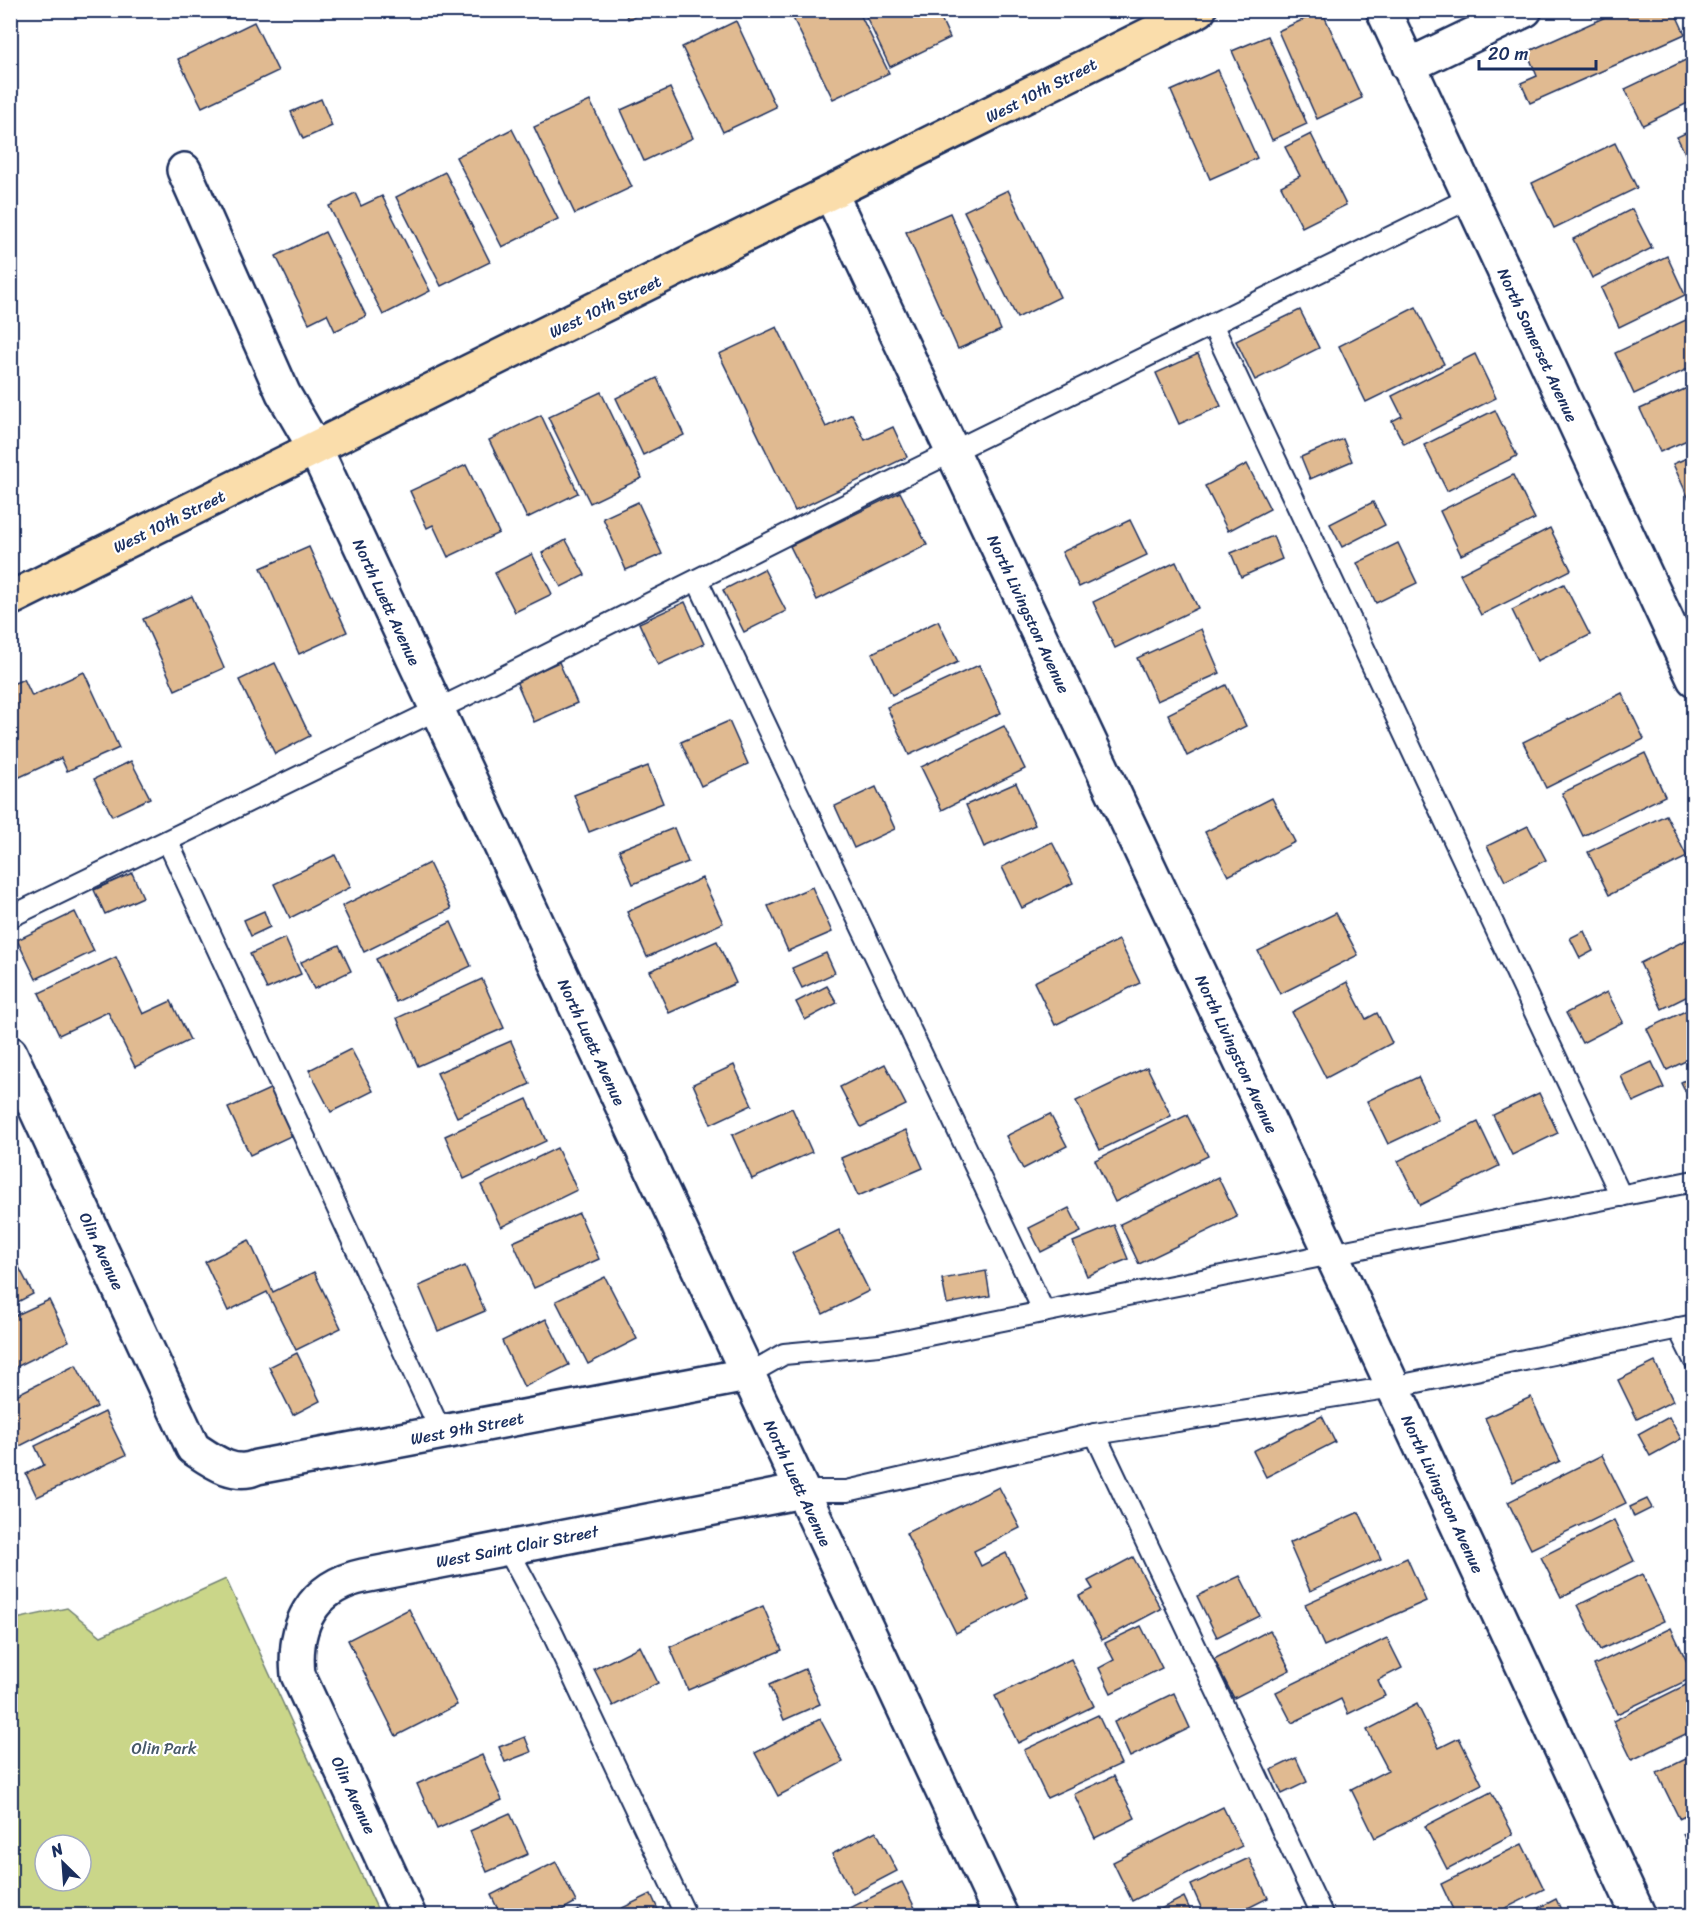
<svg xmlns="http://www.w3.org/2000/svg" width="1704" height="1926" font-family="Sriracha,sans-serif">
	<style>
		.green { fill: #cad689; stroke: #728274; stroke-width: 1.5; fill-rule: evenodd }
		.building { fill: #e0ba91; stroke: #1b2f5e; stroke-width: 1.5 }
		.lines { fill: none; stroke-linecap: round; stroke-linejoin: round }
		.lane-casing { stroke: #1b2f5e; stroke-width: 24 }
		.street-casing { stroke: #1b2f5e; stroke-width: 38 }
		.primary-casing { stroke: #1b2f5e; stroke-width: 38 }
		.lane { stroke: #fff; stroke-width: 20 }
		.street { stroke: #fff; stroke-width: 33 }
		.primary { stroke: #faddab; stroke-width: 33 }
		.labels { text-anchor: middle; stroke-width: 4.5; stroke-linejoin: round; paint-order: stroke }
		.street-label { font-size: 16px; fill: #1b2f5e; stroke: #fff }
		.park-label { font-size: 16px; fill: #475969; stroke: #fff }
	</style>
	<rect width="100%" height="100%" fill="#fff"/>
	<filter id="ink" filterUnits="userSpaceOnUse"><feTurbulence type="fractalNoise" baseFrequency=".0167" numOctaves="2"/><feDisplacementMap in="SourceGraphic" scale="12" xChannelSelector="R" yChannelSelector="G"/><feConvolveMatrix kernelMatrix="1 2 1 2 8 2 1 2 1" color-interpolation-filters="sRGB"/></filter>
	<g filter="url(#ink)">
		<!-- green -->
		<path class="green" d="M 226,1579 L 380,1915 L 11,1915 L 11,1620 L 67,1608 L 101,1636 ZM 45,1845 L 81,1845 L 81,1881 L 45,1881 Z"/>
		<!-- building -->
		<g class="building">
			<polygon points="624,10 644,10 645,12 628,19"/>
			<polygon points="789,10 858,10 889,73 833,99"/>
			<polygon points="863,10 937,10 950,38 890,67"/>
			<polygon points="1621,10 1674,10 1685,34 1530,103 1521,83 1537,76 1527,52"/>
			<polygon points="1322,11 1362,98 1317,119 1278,31"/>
			<polygon points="736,21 776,107 723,132 682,47"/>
			<polygon points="254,22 278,71 202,107 178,59"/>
			<polygon points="1268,36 1307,124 1272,140 1232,51"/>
			<polygon points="1694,56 1694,100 1643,125 1625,89"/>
			<polygon points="1218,70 1257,158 1210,179 1171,91"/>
			<polygon points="670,88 693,138 644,161 621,110"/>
			<polygon points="321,99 332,126 303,139 291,112"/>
			<polygon points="590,101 632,187 575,214 534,127"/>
			<polygon points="512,129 558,219 502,247 456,157"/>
			<polygon points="1694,129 1694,159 1689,161 1677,137"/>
			<polygon points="1311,134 1346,205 1302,227 1281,186 1300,176 1285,147"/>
			<polygon points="1615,143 1637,188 1554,228 1532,183"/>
			<polygon points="445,172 490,262 441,286 396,197"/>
			<polygon points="1008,190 1060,297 1017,318 964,211"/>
			<polygon points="355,193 361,206 382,196 430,291 383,315 329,206"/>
			<polygon points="1632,209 1652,248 1592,278 1573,239"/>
			<polygon points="950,213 1001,330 958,349 906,232"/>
			<polygon points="325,232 366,316 335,331 327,314 309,323 276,256"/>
			<polygon points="1667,256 1685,295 1619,327 1601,288"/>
			<polygon points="1416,307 1444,364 1366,402 1339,346"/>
			<polygon points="1300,310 1319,348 1255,380 1236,341"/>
			<polygon points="1688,319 1694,332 1694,366 1634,394 1615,353"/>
			<polygon points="777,327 826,427 852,414 865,440 893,427 907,457 795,511 719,354"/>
			<polygon points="1198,354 1221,406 1179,424 1156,373"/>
			<polygon points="1475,354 1496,398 1404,444 1392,421 1402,416 1392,396"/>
			<polygon points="657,378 684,435 643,455 616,398"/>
			<polygon points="1694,385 1694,437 1660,452 1640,409"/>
			<polygon points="601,392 642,478 590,503 548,417"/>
			<polygon points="1495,410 1517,456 1447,491 1424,445"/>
			<polygon points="541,415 578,493 527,518 489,440"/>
			<polygon points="1343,439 1352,461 1310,479 1301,457"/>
			<polygon points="1694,455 1694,508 1693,508 1673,464"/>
			<polygon points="1247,464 1270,509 1228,531 1205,486"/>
			<polygon points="466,465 499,533 448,557 433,525 427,528 410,491"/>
			<polygon points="1513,475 1535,519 1461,555 1440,511"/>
			<polygon points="900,492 927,545 817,600 790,546"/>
			<polygon points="638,502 662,554 626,570 603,518"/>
			<polygon points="1373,502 1385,525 1342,547 1330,524"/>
			<polygon points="1130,520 1147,555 1079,587 1062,552"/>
			<polygon points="1550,528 1571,570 1481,615 1460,574"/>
			<polygon points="1273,536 1282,559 1241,577 1231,553"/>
			<polygon points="566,540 585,575 561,587 542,553"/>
			<polygon points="1398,543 1417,583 1376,603 1357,563"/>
			<polygon points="309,547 347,632 299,654 261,568"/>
			<polygon points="532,554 552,594 515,612 495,573"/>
			<polygon points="1176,562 1198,608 1115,648 1093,602"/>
			<polygon points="764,569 786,611 744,632 723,590"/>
			<polygon points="1564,584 1590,635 1537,661 1512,610"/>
			<polygon points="192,596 224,668 175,690 143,619"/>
			<polygon points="685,602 704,644 658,665 639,623"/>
			<polygon points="938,621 958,662 892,695 872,653"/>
			<polygon points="1201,629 1220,673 1157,701 1137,658"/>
			<polygon points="559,662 577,703 534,722 516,681"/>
			<polygon points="275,663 310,736 275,754 239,680"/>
			<polygon points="979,665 1001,713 909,755 887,707"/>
			<polygon points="84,672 119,748 67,771 61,758 11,781 10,685 24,679 32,696"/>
			<polygon points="1226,685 1246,726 1187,756 1168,714"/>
			<polygon points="1622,693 1644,739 1546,788 1523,742"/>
			<polygon points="729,721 748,764 701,786 681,742"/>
			<polygon points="1004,726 1025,769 942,810 921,767"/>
			<polygon points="1645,753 1665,796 1583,836 1562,793"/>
			<polygon points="131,761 150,798 112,816 94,779"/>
			<polygon points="648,766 663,803 589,832 574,795"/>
			<polygon points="1016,783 1035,825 984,847 966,805"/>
			<polygon points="876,787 895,829 854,848 835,806"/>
			<polygon points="1272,798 1295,842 1228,876 1205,832"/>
			<polygon points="1666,815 1687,857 1609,895 1588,852"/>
			<polygon points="1528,826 1546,860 1505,881 1487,846"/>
			<polygon points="674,828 688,862 633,884 619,850"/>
			<polygon points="1052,842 1073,883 1022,908 1002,867"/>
			<polygon points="335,855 351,887 290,918 274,884"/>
			<polygon points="429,863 451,909 364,952 342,906"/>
			<polygon points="132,873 143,897 105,914 94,890"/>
			<polygon points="702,878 723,923 647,957 627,912"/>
			<polygon points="812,887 832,932 788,951 768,906"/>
			<polygon points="264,911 270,927 251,936 244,920"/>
			<polygon points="75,912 94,951 36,979 17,940"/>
			<polygon points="1336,913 1358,955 1280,994 1258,951"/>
			<polygon points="451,922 471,966 396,1002 376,959"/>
			<polygon points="1584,931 1593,951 1580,958 1570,938"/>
			<polygon points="1694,936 1694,993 1662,1009 1640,963"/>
			<polygon points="285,938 301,974 267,989 250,954"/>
			<polygon points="1119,940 1140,983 1055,1025 1034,982"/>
			<polygon points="717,941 736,983 669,1013 650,971"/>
			<polygon points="339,945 351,971 314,989 301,962"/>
			<polygon points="826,953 835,973 802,988 792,968"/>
			<polygon points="116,957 143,1014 171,1001 190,1040 135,1067 108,1012 59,1035 39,993"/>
			<polygon points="482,979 504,1028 418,1066 397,1018"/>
			<polygon points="1347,982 1366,1019 1377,1013 1392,1043 1326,1078 1292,1012"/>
			<polygon points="827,986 837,1003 805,1020 796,1002"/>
			<polygon points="1607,992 1623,1022 1582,1043 1566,1013"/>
			<polygon points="1694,1007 1694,1057 1667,1070 1647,1029"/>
			<polygon points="511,1041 530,1084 457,1117 437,1073"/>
			<polygon points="351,1049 373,1091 331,1112 309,1070"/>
			<polygon points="1652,1062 1664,1088 1633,1102 1621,1076"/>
			<polygon points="885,1064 906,1105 861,1127 840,1087"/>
			<polygon points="734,1065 752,1105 711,1124 693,1084"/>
			<polygon points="1147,1067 1171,1116 1100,1150 1076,1101"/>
			<polygon points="1694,1076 1694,1109 1681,1082"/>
			<polygon points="1418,1077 1439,1120 1388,1144 1367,1101"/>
			<polygon points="272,1088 293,1135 250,1155 228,1108"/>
			<polygon points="1539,1093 1558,1133 1512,1155 1493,1115"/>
			<polygon points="527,1099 546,1141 464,1179 445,1136"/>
			<polygon points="792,1108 812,1152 752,1179 732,1135"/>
			<polygon points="1050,1114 1067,1146 1023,1169 1006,1136"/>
			<polygon points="1187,1115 1208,1156 1115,1202 1095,1160"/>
			<polygon points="1478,1122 1499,1166 1420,1205 1398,1161"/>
			<polygon points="906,1130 923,1168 858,1196 841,1158"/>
			<polygon points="557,1148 577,1190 501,1227 481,1185"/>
			<polygon points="1218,1177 1237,1217 1139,1264 1120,1224"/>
			<polygon points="1069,1208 1081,1232 1041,1252 1029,1228"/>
			<polygon points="579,1213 599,1259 534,1288 513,1242"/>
			<polygon points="1114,1225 1128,1259 1087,1276 1073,1242"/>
			<polygon points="839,1230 869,1291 823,1314 792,1253"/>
			<polygon points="249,1240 273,1292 314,1272 341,1328 296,1350 267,1292 228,1311 205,1262"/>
			<polygon points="10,1250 33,1294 10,1306"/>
			<polygon points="465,1266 485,1311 438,1331 419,1286"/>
			<polygon points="986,1271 990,1296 947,1304 942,1279"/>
			<polygon points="605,1277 637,1339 588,1364 556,1301"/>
			<polygon points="49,1300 69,1341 10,1370 10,1318"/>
			<polygon points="546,1319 569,1365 524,1387 502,1341"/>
			<polygon points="297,1353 320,1401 293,1415 269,1367"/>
			<polygon points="1655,1362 1673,1401 1637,1419 1618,1380"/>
			<polygon points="76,1365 97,1407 14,1449 10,1442 10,1398"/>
			<polygon points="1531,1397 1560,1461 1513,1482 1485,1418"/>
			<polygon points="105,1412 126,1455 37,1497 26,1474 44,1465 35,1446"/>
			<polygon points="1322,1416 1335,1442 1266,1477 1253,1451"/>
			<polygon points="1669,1417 1681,1439 1650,1456 1638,1434"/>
			<polygon points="1602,1455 1626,1503 1531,1549 1508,1502"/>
			<polygon points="999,1487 1020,1528 974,1551 981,1566 1006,1553 1028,1597 956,1633 906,1533"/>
			<polygon points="1647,1499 1652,1508 1634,1517 1630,1507"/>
			<polygon points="1359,1512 1381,1559 1310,1591 1289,1543"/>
			<polygon points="1614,1520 1634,1561 1561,1597 1541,1557"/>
			<polygon points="1133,1557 1161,1609 1102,1640 1079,1596 1093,1589 1088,1581"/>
			<polygon points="1407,1558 1426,1601 1324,1646 1305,1604"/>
			<polygon points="1642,1574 1664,1621 1600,1650 1578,1605"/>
			<polygon points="1240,1576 1260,1616 1217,1637 1197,1596"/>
			<polygon points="763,1606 782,1650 688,1690 670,1647"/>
			<polygon points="409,1609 457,1705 396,1736 348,1640"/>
			<polygon points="1141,1626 1162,1668 1111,1693 1099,1668 1114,1660 1105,1643"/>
			<polygon points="1671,1628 1694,1677 1617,1714 1594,1665"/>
			<polygon points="1270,1630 1290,1670 1234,1698 1214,1659"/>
			<polygon points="1387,1638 1402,1668 1378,1680 1385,1696 1348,1714 1341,1699 1292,1723 1276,1692"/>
			<polygon points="640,1646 658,1683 613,1706 594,1669"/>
			<polygon points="1071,1659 1094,1706 1018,1743 995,1696"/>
			<polygon points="805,1669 820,1704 784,1720 769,1685"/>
			<polygon points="1694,1681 1694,1730 1632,1760 1613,1721"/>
			<polygon points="1174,1693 1190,1728 1130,1757 1114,1722"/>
			<polygon points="1417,1704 1439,1748 1459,1738 1482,1784 1375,1838 1351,1789 1388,1770 1367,1730"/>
			<polygon points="1098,1715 1121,1764 1047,1798 1024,1750"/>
			<polygon points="820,1719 843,1762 778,1796 755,1753"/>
			<polygon points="525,1737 531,1752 505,1762 499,1747"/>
			<polygon points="482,1755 502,1800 437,1829 417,1784"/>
			<polygon points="1694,1755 1694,1811 1679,1818 1657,1773"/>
			<polygon points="1296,1758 1307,1782 1282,1794 1271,1770"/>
			<polygon points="1114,1776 1135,1818 1095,1838 1074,1794"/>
			<polygon points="1491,1792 1513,1834 1447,1869 1425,1826"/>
			<polygon points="1223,1807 1242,1846 1132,1901 1113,1862"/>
			<polygon points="510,1813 528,1854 487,1872 470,1831"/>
			<polygon points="1694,1829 1694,1858 1683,1834"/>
			<polygon points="876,1831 897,1871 853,1894 832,1854"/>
			<polygon points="1522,1844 1544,1889 1490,1916 1456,1916 1441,1884"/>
			<polygon points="1249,1858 1268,1898 1232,1916 1205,1916 1191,1885"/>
			<polygon points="556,1862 576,1902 551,1916 523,1916 522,1913 518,1916 501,1916 491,1895"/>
			<polygon points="902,1882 919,1916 844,1916 842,1912"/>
			<polygon points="651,1894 661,1916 611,1916 610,1914"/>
			<polygon points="1184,1897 1193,1916 1147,1916"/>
			<polygon points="1556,1899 1564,1916 1523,1916"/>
			<polygon points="579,1910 582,1916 567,1916"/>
		</g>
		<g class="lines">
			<defs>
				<g id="lane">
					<polyline points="1212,324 1621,1196"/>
					<polyline points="697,580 1044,1312"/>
					<polyline points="168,842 441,1432"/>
					<polyline points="10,917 465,696 915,470 1470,198"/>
					<polyline points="1678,1328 1694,1360"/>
					<polyline points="747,1375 784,1354 879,1345 1694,1181"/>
					<polyline points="1095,1434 1393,1387 1694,1325"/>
					<polyline points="802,1491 847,1491 1095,1434 1323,1916"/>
					<polyline points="507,1548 549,1626 686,1916"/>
				</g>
				<g id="street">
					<polyline points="1383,10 1694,679"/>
					<polyline points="1408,66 1525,10"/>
					<polyline points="184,170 283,393 315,448 1001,1916"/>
					<polyline points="831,194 1331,1253 1639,1916"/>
					<path d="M 10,1053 L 193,1448 C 211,1460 234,1478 257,1467 L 747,1375"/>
					<path d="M 409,1916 L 298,1675 C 293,1626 311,1587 363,1576 L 802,1491"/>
				</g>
				<polyline id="primary" points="10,599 1199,10"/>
			</defs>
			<!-- lane casing -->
			<use href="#lane" class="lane-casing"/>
			<!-- street casing -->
			<use href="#street" class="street-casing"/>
			<!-- primary casing -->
			<use href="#primary" class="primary-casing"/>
			<!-- lane -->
			<use href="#lane" class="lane"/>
			<!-- street -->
			<use href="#street" class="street"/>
			<!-- primary -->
			<use href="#primary" class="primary"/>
		</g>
	</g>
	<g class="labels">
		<!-- street labels -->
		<g class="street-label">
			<text transform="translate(1041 90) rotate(-27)" y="6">West 10th Street</text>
			<text transform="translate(605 306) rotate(-26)" y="6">West 10th Street</text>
			<text transform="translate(1538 345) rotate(65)" y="6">North Somerset Avenue</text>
			<text transform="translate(169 521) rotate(-26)" y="6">West 10th Street</text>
			<text transform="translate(387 602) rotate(65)" y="6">North Luett Avenue</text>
			<text transform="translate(1029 614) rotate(65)" y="6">North Livingston Avenue</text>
			<text transform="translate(592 1042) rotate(65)" y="6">North Luett Avenue</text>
			<text transform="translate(1237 1054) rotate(65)" y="6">North Livingston Avenue</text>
			<text transform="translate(102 1251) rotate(65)" y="6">Olin Avenue</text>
			<text transform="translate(467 1428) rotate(-11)" y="6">West 9th Street</text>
			<text transform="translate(798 1483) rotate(65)" y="6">North Luett Avenue</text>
			<text transform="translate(1443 1494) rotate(65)" y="6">North Livingston Avenue</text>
			<text transform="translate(517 1546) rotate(-11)" y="6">West Saint Clair Street</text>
			<text transform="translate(354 1795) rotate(65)" y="6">Olin Avenue</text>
		</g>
		<!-- park labels -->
		<g class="park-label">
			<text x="164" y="1754">Olin Park</text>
		</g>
	</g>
	<!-- margin -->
	<rect width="1704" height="1926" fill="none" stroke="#fff" stroke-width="36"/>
	<rect x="18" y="18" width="1668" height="1890" fill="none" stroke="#1b2f5e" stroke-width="2" filter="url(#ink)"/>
	<!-- north arrow -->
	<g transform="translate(63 1863) rotate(335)"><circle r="28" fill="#ffffff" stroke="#a4acbf" stroke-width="1.5"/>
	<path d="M0-4.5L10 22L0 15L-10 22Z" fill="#1b2f5e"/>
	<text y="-9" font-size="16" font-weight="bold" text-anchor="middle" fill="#1b2f5e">N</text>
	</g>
	<!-- scale -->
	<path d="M1479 60v9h117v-9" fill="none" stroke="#1b2f5e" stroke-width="3"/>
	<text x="1488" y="60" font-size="18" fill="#1b2f5e" stroke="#ffffff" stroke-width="4.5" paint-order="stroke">20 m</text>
</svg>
